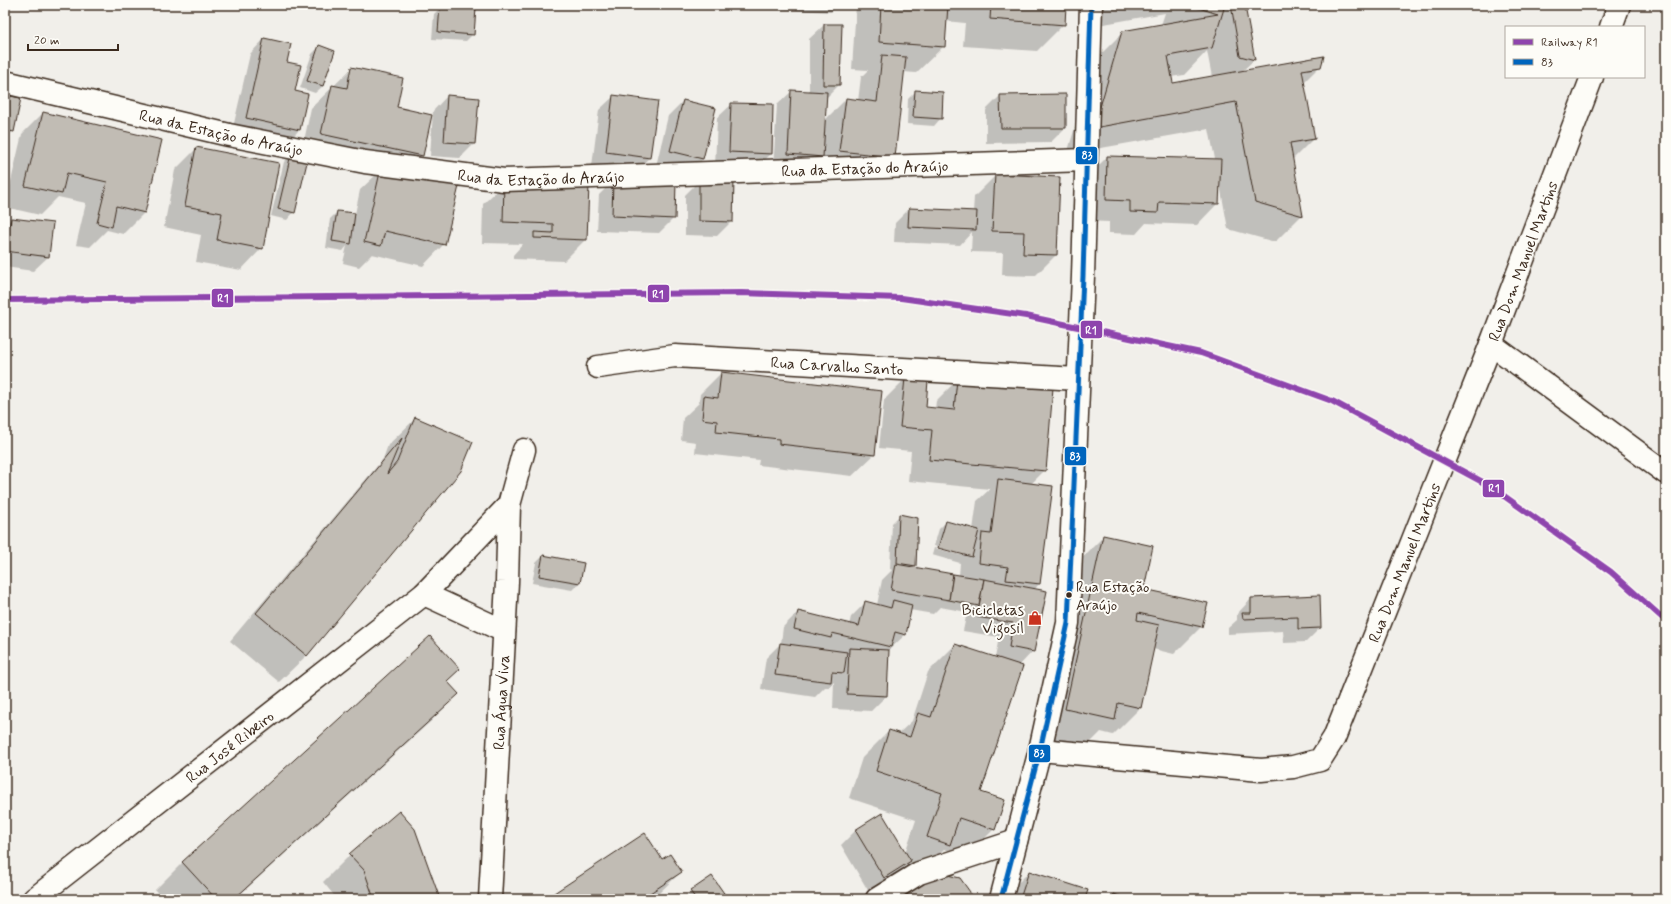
<svg xmlns="http://www.w3.org/2000/svg" width="1671" height="904" font-family="Mynerve,sans-serif">
	<style>
		.shadow { fill: #0003; fill-rule: evenodd }
		.building { fill: #c1bcb4; stroke: #3b2a1e }
		.lines { fill: none; stroke-linecap: round; stroke-linejoin: round }
		.minor-casing { stroke: #3b2a1e; stroke-width: 25 }
		.major-casing { stroke: #3b2a1e; stroke-width: 25 }
		.minor { stroke: #fdfcf7; stroke-width: 22 }
		.major { stroke: #fdfcf7; stroke-width: 22 }
		.bus-1-casing { stroke: #fdfcf7; stroke-width: 8 }
		.bus-1 { stroke: #0065bd; stroke-width: 5 }
		.rail-1-casing { stroke: #fdfcf7; stroke-width: 9 }
		.rail-1 { stroke: #8e44ad; stroke-width: 6 }
		.bus-dot { fill: #3b2a1e; stroke: #fdfcf7; stroke-width: 1.5 }
		.labels { text-anchor: middle; stroke-width: 4; stroke-linejoin: round; paint-order: stroke }
		.bus-label { font-size: 15px; fill: #3b2a1e; stroke: #fdfcf7; text-anchor: start }
		.street-label { font-size: 16px; fill: #3b2a1e; stroke: #fdfcf7 }
		.poi-label { font-size: 16px; fill: #3b2a1e; stroke: #fdfcf7; text-anchor: end }
		.line-badge { stroke: #fdfcf7; stroke-width: 1.5 }
		.badge-label { font-size: 11px; text-anchor: middle; font-weight: bold; fill: #fff }
	</style>
	<rect width="100%" height="100%" fill="#f1efea"/>
	<filter id="ink" filterUnits="userSpaceOnUse"><feTurbulence type="fractalNoise" baseFrequency=".025" numOctaves="2"/><feDisplacementMap in="SourceGraphic" scale="8" xChannelSelector="R" yChannelSelector="G"/><feConvolveMatrix kernelMatrix="1 2 1 2 8 2 1 2 1" color-interpolation-filters="sRGB"/></filter>
	<g filter="url(#ink)">
		<!-- shadow -->
		<g class="shadow">
			<polygon points="780,5 838,5 831,12 780,9"/>
			<polygon points="856,5 1065,5 1064,24 1037,51 963,46 965,23 945,21 944,46 916,73 903,72 894,156 773,169 777,105 792,91 809,92 809,39 824,25 839,85 826,98 824,121 846,99 858,101 861,77 868,70 852,69"/>
			<path d="M 1089,5 L 1238,5 L 1244,6 L 1254,60 L 1241,72 L 1320,66 L 1303,83 L 1314,138 L 1292,160 L 1302,215 L 1275,242 L 1228,229 L 1220,185 L 1218,203 L 1197,225 L 1146,223 L 1136,234 L 1109,233 L 1109,222 L 1085,221 L 1086,178 L 1107,157 L 1215,159 L 1209,129 L 1067,154 L 1095,60 L 1123,32 L 1161,25 L 1165,13 L 1082,28 ZM 1207,51 L 1212,77 L 1172,85 L 1171,77 L 1184,75 Z"/>
			<polygon points="441,7 473,34 466,41 432,39 434,14"/>
			<polygon points="264,39 286,63 294,92 307,95 299,130 285,145 232,132 250,54"/>
			<polygon points="319,47 334,52 323,86 315,93 300,88 312,54"/>
			<polygon points="352,68 396,108 422,155 403,174 444,244 423,266 372,254 359,267 343,263 347,246 343,251 326,248 330,219 337,212 355,214 360,190 379,172 301,155 311,108"/>
			<polygon points="915,92 941,118 934,126 907,124 908,99"/>
			<polygon points="5,96 13,131 5,140"/>
			<polygon points="447,96 474,144 460,158 430,156 433,111"/>
			<polygon points="614,96 649,158 634,172 592,166 599,110"/>
			<polygon points="1000,96 1065,128 1051,142 986,143 986,110"/>
			<polygon points="683,101 703,159 688,173 656,166 668,116"/>
			<polygon points="732,104 771,154 756,168 715,167 717,118"/>
			<polygon points="43,113 145,212 123,234 107,230 90,247 76,245 86,203 58,197 40,215 5,207 22,134"/>
			<polygon points="197,148 262,248 241,270 196,262 201,235 164,227 175,170"/>
			<polygon points="291,155 294,212 287,220 271,216 284,162"/>
			<polygon points="995,176 1056,255 1035,276 1002,275 1003,253 971,252 972,232 960,245 894,242 895,223 909,209 973,212 974,197"/>
			<polygon points="700,180 732,221 717,236 685,235 685,195"/>
			<polygon points="613,181 674,218 659,233 597,231 599,195"/>
			<polygon points="505,183 586,239 564,261 513,259 513,255 523,244 482,243 483,204"/>
			<polygon points="11,219 48,257 33,271 5,267 5,225"/>
			<polygon points="721,373 874,455 852,476 758,465 759,460 695,453 696,442 681,440 683,418 699,403 700,394"/>
			<polygon points="905,379 925,408 935,409 936,401 957,380 1045,470 1031,484 1052,487 1039,584 1034,590 1033,651 1019,666 980,793 994,829 967,856 944,849 922,871 905,866 896,876 869,892 841,845 855,831 882,815 905,853 916,820 849,798 862,758 889,731 898,734 912,721 928,672 955,645 995,658 999,637 963,631 967,612 940,607 933,614 910,610 905,635 890,649 888,649 886,651 888,651 886,696 871,711 833,709 834,682 829,687 825,687 815,697 761,689 766,658 781,643 783,627 798,612 849,625 851,617 865,603 877,605 882,580 892,570 890,569 892,523 899,516 915,565 913,568 959,576 960,563 932,555 934,548 961,555 963,554 934,546 939,529 946,522 973,530 977,501 990,489 908,481 911,451 879,448 884,400"/>
			<polygon points="416,418 460,470 307,655 279,682 230,641 383,459 388,445"/>
			<polygon points="1103,537 1143,590 1201,627 1174,654 1153,649 1140,708 1113,735 1101,732 1087,746 1039,736 1076,564"/>
			<polygon points="543,556 579,583 572,590 532,583 536,563"/>
			<polygon points="1319,596 1320,628 1306,642 1284,643 1283,631 1228,634 1228,628 1237,620 1237,614 1251,599"/>
			<polygon points="430,638 446,681 458,694 431,721 235,899 163,899 155,890 182,863"/>
			<polygon points="350,855 439,899 337,899 323,882"/>
			<polygon points="662,861 681,872 659,893 650,899 547,899"/>
			<polygon points="1029,872 1084,899 1002,899"/>
			<polygon points="691,892 727,899 683,899"/>
		</g>
		<!-- building -->
		<g class="building">
			<polygon points="881,5 948,5 945,47 879,42"/>
			<polygon points="991,5 1066,5 1065,25 990,19"/>
			<polygon points="1189,5 1225,5 1212,48 1168,56 1173,83 1324,56 1321,67 1302,70 1315,139 1290,143 1303,216 1255,202 1236,102 1094,128 1122,31 1218,14"/>
			<polygon points="1231,5 1245,6 1255,60 1240,56"/>
			<polygon points="440,6 476,8 474,35 438,32"/>
			<polygon points="824,24 842,24 840,85 823,85"/>
			<polygon points="264,38 291,44 287,62 301,65 295,91 308,94 300,130 246,118"/>
			<polygon points="319,45 335,51 323,86 307,81"/>
			<polygon points="882,55 906,57 895,157 839,151 846,98 877,102"/>
			<polygon points="351,67 403,78 397,107 432,115 423,156 321,134 332,85 347,88"/>
			<polygon points="791,90 827,92 823,157 788,154"/>
			<polygon points="915,90 943,92 942,119 913,117"/>
			<polygon points="1066,94 1066,128 1001,128 1000,95"/>
			<polygon points="5,95 21,98 14,132 5,130"/>
			<polygon points="447,95 479,98 475,144 444,142"/>
			<polygon points="613,95 658,101 650,158 606,152"/>
			<polygon points="683,100 716,108 703,159 670,151"/>
			<polygon points="731,103 773,104 772,154 729,152"/>
			<polygon points="43,112 162,140 145,213 116,206 112,227 97,223 107,182 67,173 62,194 25,186"/>
			<polygon points="196,147 279,163 263,249 217,240 222,213 185,206"/>
			<polygon points="291,154 308,158 295,213 278,209"/>
			<polygon points="1107,156 1221,159 1219,204 1159,202 1158,213 1130,212 1130,201 1106,200"/>
			<polygon points="381,168 459,186 445,245 385,231 381,246 364,242"/>
			<polygon points="995,174 1060,177 1057,255 1023,254 1024,232 992,231"/>
			<polygon points="699,179 734,180 733,222 699,221"/>
			<polygon points="613,180 676,182 675,219 612,216"/>
			<polygon points="504,182 589,184 587,240 534,238 534,232 553,233 553,224 503,222"/>
			<polygon points="909,208 977,211 976,230 908,227"/>
			<polygon points="337,211 355,213 351,244 332,241"/>
			<polygon points="11,218 53,223 49,257 5,251 5,225 10,225"/>
			<polygon points="721,372 882,391 875,455 779,444 779,439 716,432 717,421 702,419 704,396 718,398"/>
			<polygon points="905,378 928,380 926,407 954,410 957,379 1053,388 1046,471 929,460 932,430 900,427"/>
			<polygon points="415,417 473,442 461,471 307,656 256,613 402,438 387,474 397,462"/>
			<polygon points="998,479 1053,486 1040,584 1006,580 1008,567 979,563 982,533 991,534"/>
			<polygon points="899,514 918,518 916,566 897,563"/>
			<polygon points="946,521 979,530 972,557 938,548"/>
			<polygon points="1103,535 1153,546 1144,589 1208,603 1202,627 1138,613 1137,620 1159,625 1141,708 1118,703 1115,720 1065,709"/>
			<polygon points="543,555 584,563 580,583 539,576"/>
			<polygon points="896,564 953,574 949,600 891,590"/>
			<polygon points="953,574 984,579 979,606 949,600"/>
			<polygon points="984,579 1047,591 1034,652 1009,647 1013,623 977,617"/>
			<polygon points="1320,595 1321,628 1298,629 1298,617 1243,619 1242,613 1251,613 1251,598"/>
			<polygon points="893,600 912,605 906,635 895,632 891,647 832,633 831,638 794,629 798,611 859,626 865,601 891,608"/>
			<polygon points="430,636 460,669 447,681 459,694 234,899 216,899 182,862"/>
			<polygon points="780,643 847,652 844,673 832,672 831,682 775,675"/>
			<polygon points="955,644 1023,666 981,792 1005,800 995,830 959,818 950,845 927,837 942,793 876,771 889,730 910,737 918,713 931,717"/>
			<polygon points="849,648 889,650 887,696 847,694"/>
			<polygon points="399,811 415,829 440,899 374,899 364,870 349,854"/>
			<polygon points="882,813 911,861 884,878 855,830"/>
			<polygon points="645,833 662,859 670,854 682,872 641,899 545,899"/>
			<polygon points="1029,871 1088,890 1085,899 1020,899"/>
			<polygon points="5,872 9,876 5,879"/>
			<polygon points="935,872 960,878 970,892 969,899 898,899"/>
			<polygon points="712,876 728,899 696,899 690,891"/>
			<polygon points="677,894 680,899 669,899"/>
			<polygon points="1114,894 1128,899 1112,899"/>
		</g>
		<g class="lines">
			<defs>
				<g id="minor">
					<polyline points="1611,27 1619,5"/>
					<path id="s1" d="M 5,82 L 229,135 L 365,162 L 504,180 L 1086,160"/>
					<polyline points="1491,344 1666,473"/>
					<path id="s2" d="M 598,367 L 675,356 L 1078,379"/>
					<polyline points="424,594 504,631"/>
					<path id="s3" d="M 1040,750 L 1261,770 L 1293,767 L 1320,760 L 1334,738 L 1491,344 L 1592,77"/>
					<path id="s4" d="M 34,899 L 424,594 L 509,505 L 524,450"/>
					<path id="s5" d="M 490,899 L 507,582 L 509,505"/>
					<polyline points="877,899 919,873 1016,841"/>
				</g>
				<polyline id="major" points="1001,899 1040,750 1068,623 1083,276 1091,5"/>
			</defs>
			<!-- minor casing -->
			<use href="#minor" class="minor-casing"/>
			<!-- major casing -->
			<use href="#major" class="major-casing"/>
			<!-- minor -->
			<use href="#minor" class="minor"/>
			<!-- major -->
			<use href="#major" class="major"/>
			<defs>
				<polyline id="bus-1" points="1001,899 1040,750 1068,623 1083,276 1091,5"/>
			</defs>
			<!-- bus-1 casing -->
			<use href="#bus-1" class="bus-1-casing"/>
			<!-- bus-1 -->
			<use href="#bus-1" class="bus-1"/>
			<defs>
				<polyline id="rail-1" points="5,300 741,293 901,298 1026,316 1201,353 1332,401 1490,486 1611,572 1666,621"/>
			</defs>
			<!-- rail-1 casing -->
			<use href="#rail-1" class="rail-1-casing"/>
			<!-- rail-1 -->
			<use href="#rail-1" class="rail-1"/>
		</g>
	</g>
	<!-- icons -->
	<defs>
		<symbol id="shop-bare" viewBox="-9 -9 18 18"><path d="M-5-2.5h2.3a2.7 3.5 0 0 1 5.4 0H5L5.5 6h-11ZM-1.5-2.5h3a1.5 2.3 0 0 0-3 0Z" fill="#c8321e" stroke="#fdfcf7" stroke-width="2.5" paint-order="stroke"/></symbol>
	</defs>
	<g fill-rule="evenodd">
		<use href="#shop-bare" x="1025" y="608" width="20" height="20"/>
	</g>
	<!-- markers -->
	<circle class="bus-dot" cx="1069" cy="595" r="3.5"/>
	<g class="labels">
		<!-- bus labels -->
		<g class="bus-label">
			<text x="1076" y="592">Rua Estação<tspan x="1076" dy="18">Araújo</tspan></text>
		</g>
		<!-- street labels -->
		<g class="street-label">
			<text dy="6" stroke="none"><textPath href="#s1" startOffset="222">Rua da Estação do Araújo</textPath></text>
			<text dy="6" stroke="none"><textPath href="#s1" startOffset="870">Rua da Estação do Araújo</textPath></text>
			<text dy="6" stroke="none"><textPath href="#s1" startOffset="546">Rua da Estação do Araújo</textPath></text>
			<text dy="6" stroke="none"><textPath href="#s3" startOffset="821">Rua Dom Manuel Martins</textPath></text>
			<text dy="6" stroke="none"><textPath href="#s2" startOffset="240">Rua Carvalho Santo</textPath></text>
			<text dy="6" stroke="none"><textPath href="#s3" startOffset="497">Rua Dom Manuel Martins</textPath></text>
			<text dy="6" stroke="none"><textPath href="#s5" startOffset="197">Rua Água Viva</textPath></text>
			<text dy="6" stroke="none"><textPath href="#s4" startOffset="248">Rua José Ribeiro</textPath></text>
		</g>
		<!-- poi labels -->
		<g class="poi-label">
			<text x="1024" y="615">Bicicletas<tspan x="1024" dy="18">Vigosil</tspan></text>
		</g>
	</g>
	<g class="line-badge">
		<rect x="1075" y="146" width="23" height="19" rx="4" fill="#0065bd"/>
		<rect x="647" y="284" width="23" height="19" rx="4" fill="#8e44ad"/>
		<rect x="211" y="288" width="23" height="20" rx="4" fill="#8e44ad"/>
		<rect x="1080" y="320" width="23" height="19" rx="4" fill="#8e44ad"/>
		<rect x="1064" y="446" width="23" height="20" rx="4" fill="#0065bd"/>
		<rect x="1482" y="479" width="23" height="19" rx="4" fill="#8e44ad"/>
		<rect x="1028" y="744" width="23" height="19" rx="4" fill="#0065bd"/>
	</g>
	<g class="badge-label">
		<text x="1087" y="159">83</text>
		<text x="658" y="298">R1</text>
		<text x="223" y="302">R1</text>
		<text x="1091" y="334">R1</text>
		<text x="1075" y="460">83</text>
		<text x="1494" y="492">R1</text>
		<text x="1039" y="757">83</text>
	</g>
	<!-- margin -->
	<rect width="1671" height="904" fill="none" stroke="#fdfcf7" stroke-width="20"/>
	<rect x="10" y="10" width="1651" height="884" fill="none" stroke="#3b2a1e" stroke-width="1.5" filter="url(#ink)"/>
	<!-- legend -->
	<rect x="1505" y="26" width="140" height="52" fill="#fdfcf7" stroke="#afa8a0"/>
	<rect x="1513" y="39" width="20" height="6" fill="#8e44ad" stroke="#afa8a0"/>
	<text x="1541" y="46" font-size="12" fill="#3b2a1e">Railway R1</text>
	<rect x="1513" y="59" width="20" height="6" fill="#0065bd" stroke="#afa8a0"/>
	<text x="1541" y="66" font-size="12" fill="#3b2a1e">83</text>
	<!-- scale -->
	<path d="M28 44v6h90v-6" fill="none" stroke="#3b2a1e" stroke-width="2"/>
	<text x="34" y="44" font-size="12" fill="#3b2a1e" stroke="#fdfcf7" stroke-width="3" paint-order="stroke">20 m</text>
</svg>
